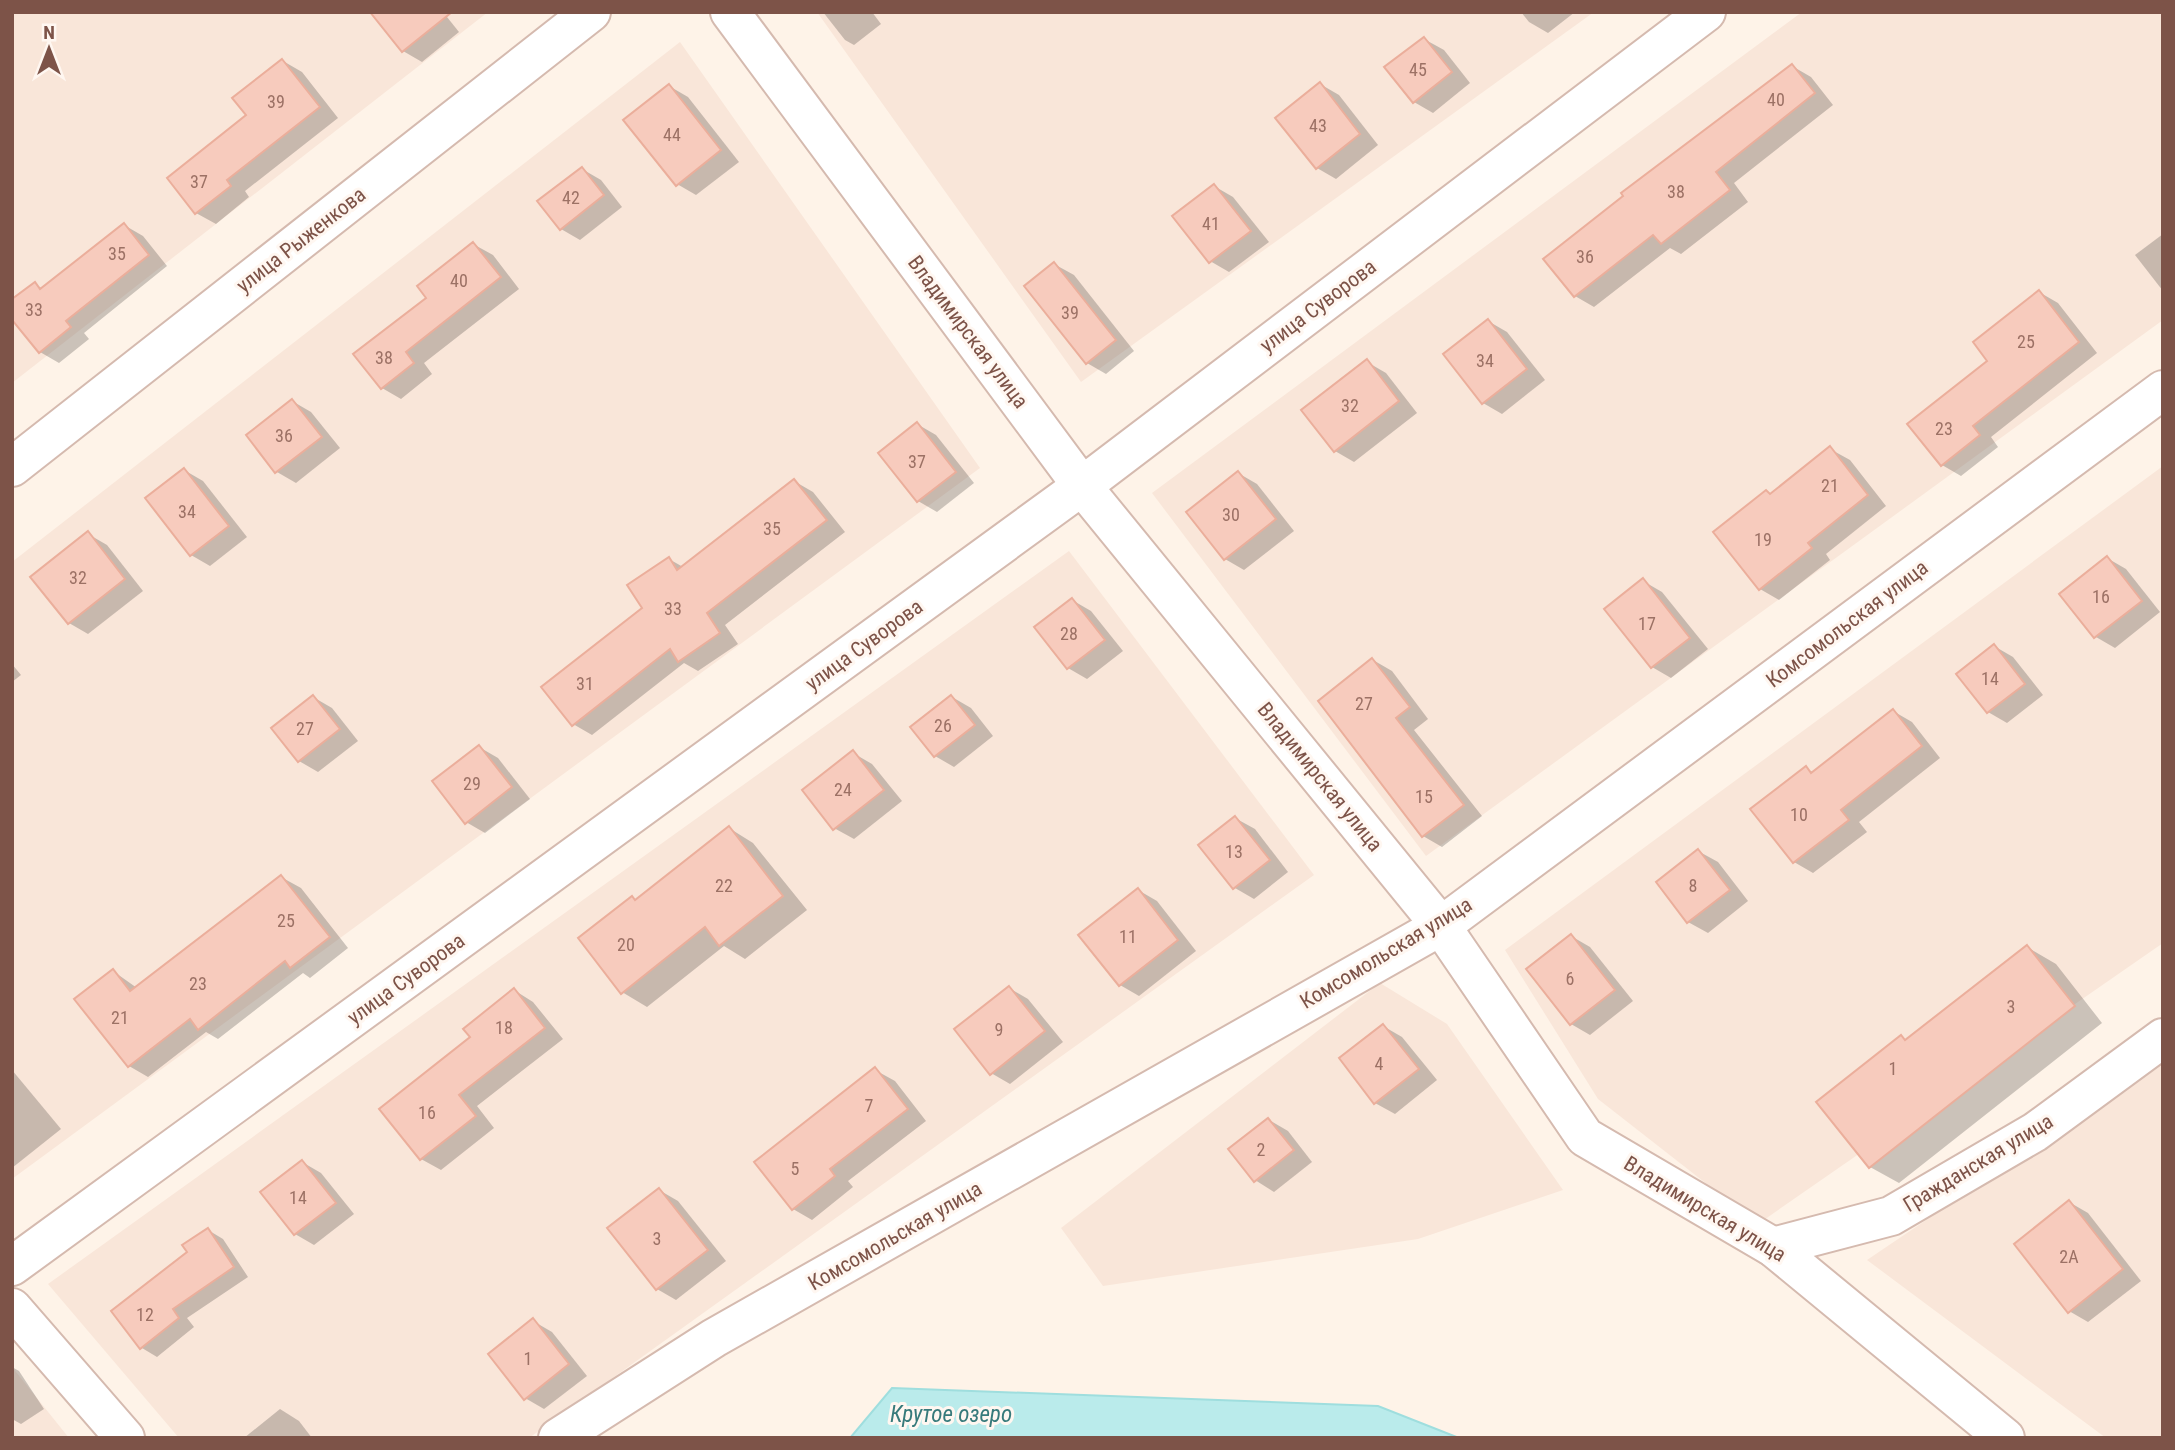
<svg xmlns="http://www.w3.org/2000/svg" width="2175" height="1450" font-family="'Roboto Condensed',sans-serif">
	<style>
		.residential { fill: #f9e6d9 }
		.water { fill: #baebeb; stroke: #9fdede; stroke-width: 2 }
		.shadow { fill: #0003 }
		.building { fill: #f7cbbd; stroke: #ebae9b; stroke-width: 2 }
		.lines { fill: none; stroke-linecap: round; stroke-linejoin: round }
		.minor-casing { stroke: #d5baaf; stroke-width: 42 }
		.minor { stroke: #fff; stroke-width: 38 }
		.labels { text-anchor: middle; stroke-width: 6; stroke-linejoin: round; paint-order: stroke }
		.number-label { font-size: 18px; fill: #9c7165 }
		.street-label { font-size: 21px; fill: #7d5348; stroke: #fff7f1 }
		.water-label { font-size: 23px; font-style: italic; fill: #377a7b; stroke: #fff7f1 }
	</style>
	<rect width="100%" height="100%" fill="#fef3e8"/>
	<!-- residential -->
	<g class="residential">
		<polygon points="12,12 488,12 12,383"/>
		<polygon points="817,12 1594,12 1081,382"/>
		<polygon points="1802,12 2163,12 2163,320 1426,856 1152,493"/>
		<polygon points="680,42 980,468 12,1179 12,562"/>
		<polygon points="2163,466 2163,943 1758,1224 1598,1099 1505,950"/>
		<polygon points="1069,551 1314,875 529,1438 179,1438 48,1284"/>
		<polygon points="1380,983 1447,1024 1563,1190 1418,1239 1103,1286 1061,1228"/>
		<polygon points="2163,1060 2163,1438 2106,1438 1867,1260"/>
		<polygon points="12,1367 69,1438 12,1438"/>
	</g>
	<!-- water -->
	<polygon class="water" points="892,1388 1378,1406 1459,1438 850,1438"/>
	<!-- shadow -->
	<g class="shadow">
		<polygon points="443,12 459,32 422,62 403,51"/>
		<polygon points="823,12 872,12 881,24 854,45 845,40"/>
		<polygon points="1521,12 1575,12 1548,33 1529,22"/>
		<polygon points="1424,39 1444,50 1470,83 1433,113 1414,102"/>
		<polygon points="283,61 302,72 338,118 245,191 249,197 216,224 196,213 169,179 248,116"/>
		<polygon points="1792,66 1811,77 1833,105 1734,183 1748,202 1681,254 1670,248 1594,307 1575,296"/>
		<polygon points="1320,84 1339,95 1378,145 1336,179 1317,168"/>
		<polygon points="669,86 688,97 739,162 696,195 677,184"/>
		<polygon points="582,169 601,180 622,207 580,240 561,229"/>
		<polygon points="1214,186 1233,197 1269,242 1229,272 1210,261"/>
		<polygon points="124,225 143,236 167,266 84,333 89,339 59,363 40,352 35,284 43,289"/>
		<polygon points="2163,234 2163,291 2135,255"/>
		<polygon points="473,244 493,255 519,289 424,363 432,374 401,399 382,388 428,298"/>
		<polygon points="1054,264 1074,275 1134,351 1106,374 1087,363"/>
		<polygon points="2039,292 2058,303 2097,353 1991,437 1998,447 1961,476 1942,465 1990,361"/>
		<polygon points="1488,321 1507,332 1545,380 1502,414 1483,403"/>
		<polygon points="1367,362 1386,373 1417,413 1354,462 1335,451 1304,411"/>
		<polygon points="292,401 311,412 340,448 296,483 277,472 248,436"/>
		<polygon points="917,424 936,435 974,483 937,512 918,501"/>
		<polygon points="1830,449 1850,460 1886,506 1826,554 1830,560 1779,600 1760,589 1772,495"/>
		<polygon points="184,470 203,481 247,537 210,566 191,555"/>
		<polygon points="1238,473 1257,484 1294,531 1244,570 1225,559"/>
		<polygon points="794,481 813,492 845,532 725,625 738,644 698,671 684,663 592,735 573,724 644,608 669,559 683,567"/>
		<polygon points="88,534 107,545 143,591 88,634 69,623"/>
		<polygon points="2107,558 2126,569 2160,612 2115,648 2096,637"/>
		<polygon points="1643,581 1662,592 1708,649 1671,678 1652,667"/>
		<polygon points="1072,600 1091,611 1123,651 1087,679 1068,668"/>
		<polygon points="1994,646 2013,657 2043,695 2007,723 1988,712"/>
		<polygon points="1373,660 1392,671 1428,719 1414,730 1482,816 1442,847 1423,836"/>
		<polygon points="12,664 21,675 12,682"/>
		<polygon points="313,697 332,708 358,741 318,772 299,761"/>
		<polygon points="952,697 971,708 993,736 954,767 935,756"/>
		<polygon points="1893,711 1912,722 1940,758 1859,822 1867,832 1813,873 1794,862 1753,810 1806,768 1814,773"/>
		<polygon points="479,747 498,758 530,799 485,833 466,822"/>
		<polygon points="853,753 872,764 902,801 854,839 834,828"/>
		<polygon points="1235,818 1255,829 1288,872 1254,899 1235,888"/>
		<polygon points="729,828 753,843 807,910 745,959 724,946 647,1007 622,992 632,898 637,900"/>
		<polygon points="1698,851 1718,862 1748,901 1708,933 1688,922"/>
		<polygon points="281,877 301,888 348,948 310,978 303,973 218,1039 206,1032 148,1077 129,1066 113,971 137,988"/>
		<polygon points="1138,890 1157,901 1196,951 1139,996 1120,985"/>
		<polygon points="1571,936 1590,947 1633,1001 1590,1035 1571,1024"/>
		<polygon points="2027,947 2056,964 2102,1023 1899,1183 1870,1167 1901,1038 1907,1041"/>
		<polygon points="1009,988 1028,999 1063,1042 1010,1084 991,1073"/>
		<polygon points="514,990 533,1002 563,1039 477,1106 494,1128 441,1170 421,1159 382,1109 472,1038"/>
		<polygon points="1383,1026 1402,1037 1437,1080 1395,1114 1375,1103"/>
		<polygon points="12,1070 61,1129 12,1168"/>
		<polygon points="875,1070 895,1081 926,1121 848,1181 853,1187 812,1220 793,1209"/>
		<polygon points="1269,1120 1288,1131 1312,1162 1274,1192 1255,1180"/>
		<polygon points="302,1162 321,1173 354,1214 314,1245 295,1234 262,1193"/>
		<polygon points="659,1190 678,1201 726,1261 676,1300 657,1289"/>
		<polygon points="2069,1202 2088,1213 2141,1281 2088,1322 2069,1311"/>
		<polygon points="208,1230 223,1239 248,1277 187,1318 194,1327 157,1357 142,1348 113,1312 190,1252"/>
		<polygon points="533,1321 552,1332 587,1376 544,1409 525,1398"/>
		<polygon points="12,1367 19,1371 44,1409 21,1424 12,1419"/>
		<polygon points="280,1409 299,1421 312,1438 244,1438"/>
	</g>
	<!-- building -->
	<g class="building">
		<polygon points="370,12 452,12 402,52"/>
		<polygon points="1424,37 1452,72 1413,103 1384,67"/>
		<polygon points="282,59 320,107 227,180 231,186 195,214 167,178 246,115 232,98"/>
		<polygon points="1792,64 1815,93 1716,172 1730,190 1661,244 1653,235 1574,297 1543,259 1623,196 1621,193"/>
		<polygon points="1320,82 1360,134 1316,169 1275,118"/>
		<polygon points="669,84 721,150 676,186 623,120"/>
		<polygon points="582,167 604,195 560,230 537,201"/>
		<polygon points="1214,184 1251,231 1209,263 1172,216"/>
		<polygon points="124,223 149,255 66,321 71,327 39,353 12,320 12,299 35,282 40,289"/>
		<polygon points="473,242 501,277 406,352 414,363 381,389 353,354 426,298 417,286"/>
		<polygon points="1054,262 1116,340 1086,364 1024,286"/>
		<polygon points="2039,290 2079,342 1973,426 1980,435 1941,466 1907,424 1987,361 1973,342"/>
		<polygon points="1488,319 1527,369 1482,404 1443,354"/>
		<polygon points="1367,359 1399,401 1334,452 1301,410"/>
		<polygon points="292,399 322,437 275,473 246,435"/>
		<polygon points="917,422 956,472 917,502 878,453"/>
		<polygon points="1830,446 1868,495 1808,543 1812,548 1759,590 1713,532 1766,490 1770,494"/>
		<polygon points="184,468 229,526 190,556 145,498"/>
		<polygon points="1238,471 1276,519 1224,560 1186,512"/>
		<polygon points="794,479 827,520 707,613 720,633 678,662 670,649 572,726 541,687 642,608 627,585 669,557 677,570"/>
		<polygon points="88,531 125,579 68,624 30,577"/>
		<polygon points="2107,556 2142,601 2094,638 2059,594"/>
		<polygon points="1643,578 1690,638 1651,668 1604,609"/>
		<polygon points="1072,598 1105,640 1067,669 1034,627"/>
		<polygon points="1994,644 2025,684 1987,713 1956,674"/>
		<polygon points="1372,658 1410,707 1396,718 1464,805 1422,837 1318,701"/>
		<polygon points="313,695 340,729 298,762 271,728"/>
		<polygon points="951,695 975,725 934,757 910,727"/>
		<polygon points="1893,709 1922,746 1841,810 1849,820 1793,863 1750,809 1806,766 1811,773"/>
		<polygon points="479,745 512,787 465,824 432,781"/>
		<polygon points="853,750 884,790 833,830 802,790"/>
		<polygon points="1235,816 1270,860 1233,889 1198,845"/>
		<polygon points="729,826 783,896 719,946 705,927 621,994 578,938 632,896 635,900"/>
		<polygon points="1698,849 1730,890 1687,923 1656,882"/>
		<polygon points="281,875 330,937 290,968 285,961 198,1030 190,1019 128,1067 74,999 113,969 130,991"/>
		<polygon points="1138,888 1178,940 1119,986 1078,935"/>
		<polygon points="1571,934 1615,990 1570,1025 1526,969"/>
		<polygon points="2027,945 2075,1006 1869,1168 1816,1102 1901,1035 1905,1040"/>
		<polygon points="1009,986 1045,1031 990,1075 954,1029"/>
		<polygon points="514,988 545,1028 459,1095 476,1116 420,1160 379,1109 470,1037 463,1029"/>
		<polygon points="1383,1024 1419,1069 1374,1104 1339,1058"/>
		<polygon points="875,1067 908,1109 830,1169 835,1176 792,1210 754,1162"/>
		<polygon points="1268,1118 1294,1150 1254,1182 1228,1149"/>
		<polygon points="302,1160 336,1203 294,1235 260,1192"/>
		<polygon points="659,1188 708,1250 656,1290 607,1228"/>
		<polygon points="2069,1200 2123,1269 2068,1313 2014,1244"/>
		<polygon points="208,1228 234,1267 173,1309 179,1318 140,1349 111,1311 187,1252 182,1245"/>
		<polygon points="533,1318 569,1364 524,1400 488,1354"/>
	</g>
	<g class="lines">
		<defs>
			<g id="minor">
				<polyline points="730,12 1082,486 1441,926 1585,1137 1773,1247 2005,1438"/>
				<polyline points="12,467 591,12"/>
				<polyline points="1773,1247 1891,1216 2035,1132 2163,1038"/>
				<polyline points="12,1266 1082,486 1706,12"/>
				<polyline points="12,1308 125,1438"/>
				<polyline points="558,1438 714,1338 1441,926 2163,390"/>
			</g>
		</defs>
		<!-- minor casing -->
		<use href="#minor" class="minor-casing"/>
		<!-- minor -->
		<use href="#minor" class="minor"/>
	</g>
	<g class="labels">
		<!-- number labels -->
		<g class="number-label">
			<text x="1418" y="76">45</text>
			<text x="1776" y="106">40</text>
			<text x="276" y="108">39</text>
			<text x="1318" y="132">43</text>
			<text x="672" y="141">44</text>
			<text x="199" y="188">37</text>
			<text x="1676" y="198">38</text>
			<text x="571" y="204">42</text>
			<text x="1211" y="230">41</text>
			<text x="117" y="260">35</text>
			<text x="1585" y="263">36</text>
			<text x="459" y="287">40</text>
			<text x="34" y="316">33</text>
			<text x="1070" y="319">39</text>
			<text x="2026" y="348">25</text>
			<text x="384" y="364">38</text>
			<text x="1485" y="367">34</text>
			<text x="1350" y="412">32</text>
			<text x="1944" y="435">23</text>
			<text x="284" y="442">36</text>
			<text x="917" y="468">37</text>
			<text x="1830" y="492">21</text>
			<text x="187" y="518">34</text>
			<text x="1231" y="521">30</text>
			<text x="772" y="535">35</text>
			<text x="1763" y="546">19</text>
			<text x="78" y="584">32</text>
			<text x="2101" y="603">16</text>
			<text x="673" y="615">33</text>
			<text x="1647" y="630">17</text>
			<text x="1069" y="640">28</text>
			<text x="1990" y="685">14</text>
			<text x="585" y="690">31</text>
			<text x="1364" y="710">27</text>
			<text x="943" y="732">26</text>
			<text x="305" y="735">27</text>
			<text x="472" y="790">29</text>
			<text x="843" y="796">24</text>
			<text x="1424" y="803">15</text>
			<text x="1799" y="821">10</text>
			<text x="1234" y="858">13</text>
			<text x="724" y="892">22</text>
			<text x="1693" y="892">8</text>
			<text x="286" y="927">25</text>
			<text x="1128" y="943">11</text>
			<text x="626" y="951">20</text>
			<text x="1570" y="985">6</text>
			<text x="198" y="990">23</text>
			<text x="2011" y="1013">3</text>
			<text x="120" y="1024">21</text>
			<text x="504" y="1034">18</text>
			<text x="999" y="1036">9</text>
			<text x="1379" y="1070">4</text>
			<text x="1893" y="1075">1</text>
			<text x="869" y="1112">7</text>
			<text x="427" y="1119">16</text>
			<text x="1261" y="1156">2</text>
			<text x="795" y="1175">5</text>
			<text x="298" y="1204">14</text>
			<text x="657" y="1245">3</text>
			<text x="2069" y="1263">2А</text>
			<text x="145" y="1321">12</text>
			<text x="528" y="1365">1</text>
		</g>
		<!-- street labels -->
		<g class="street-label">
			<text transform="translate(301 240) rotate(-38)" y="7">улица Рыженкова</text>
			<text transform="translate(1318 306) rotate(-37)" y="7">улица Суворова</text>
			<text transform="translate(968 332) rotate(53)" y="7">Владимирская улица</text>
			<text transform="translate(1847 624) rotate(-37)" y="7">Комсомольская улица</text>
			<text transform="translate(864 645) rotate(-36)" y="7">улица Суворова</text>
			<text transform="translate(1320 777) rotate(51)" y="7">Владимирская улица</text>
			<text transform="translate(1386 953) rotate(-31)" y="7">Комсомольская улица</text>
			<text transform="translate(406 979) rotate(-36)" y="7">улица Суворова</text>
			<text transform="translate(1978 1163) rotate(-31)" y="7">Гражданская улица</text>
			<text transform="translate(1705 1209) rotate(31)" y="7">Владимирская улица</text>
			<text transform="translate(895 1236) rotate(-30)" y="7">Комсомольская улица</text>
		</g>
		<!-- water labels -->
		<g class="water-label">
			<text x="951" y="1422">Крутое озеро</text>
		</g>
	</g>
	<!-- border -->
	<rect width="2175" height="1450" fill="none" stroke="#7d5348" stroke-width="28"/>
	<!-- north arrow -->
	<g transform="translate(49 49)" stroke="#fff7f1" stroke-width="5" paint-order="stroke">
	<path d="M0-5L12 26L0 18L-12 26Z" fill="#7d5348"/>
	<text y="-10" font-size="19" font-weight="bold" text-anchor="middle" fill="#7d5348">N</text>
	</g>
</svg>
